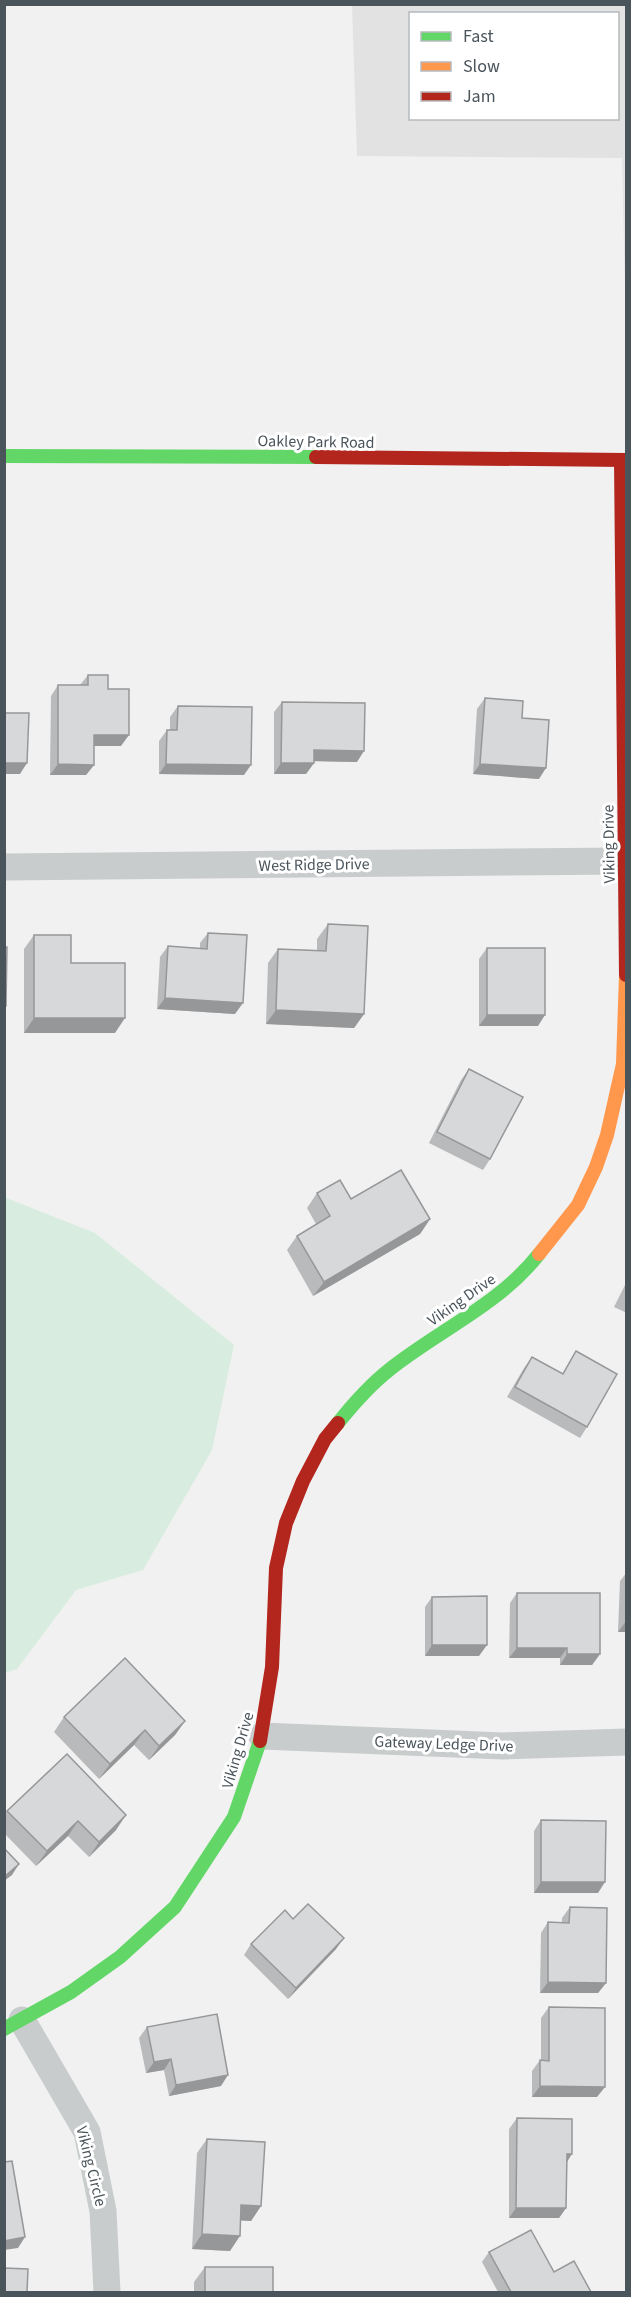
<svg xmlns="http://www.w3.org/2000/svg" width="631" height="2297" font-family="'Source Sans 3',sans-serif">
	<style>
		.education { fill: #e3e2e3; fill-rule: evenodd }
		.green { fill: #d8ede0 }
		.lines { fill: none; stroke-linecap: round; stroke-linejoin: round }
		.street { stroke: #c9cccd; stroke-width: 27 }
		.fast { stroke: #63d668; stroke-width: 14 }
		.slow { stroke: #ff974d; stroke-width: 14 }
		.jam { stroke: #b3261e; stroke-width: 14 }
		.wall { fill: #b9babb }
		.shaded-wall { fill: #969799 }
		.building { fill: #d7d8da; stroke: #969799; stroke-width: 1.5 }
		.labels { text-anchor: middle; stroke-width: 6; stroke-linejoin: round; paint-order: stroke }
		.street-label { font-size: 16px; fill: #4a545b; stroke: #fff }
	</style>
	<rect width="100%" height="100%" fill="#f1f1f1"/>
	<!-- education -->
	<path class="education" d="M 352,5 L 626,5 L 626,334 L 622,158 L 357,156 ZM 410,14 L 618,14 L 618,118 L 410,118 Z"/>
	<!-- green -->
	<polygon class="green" points="4,1197 95,1233 234,1345 212,1450 143,1570 76,1590 17,1669 5,1673"/>
	<g class="lines">
		<!-- street -->
		<g class="street">
			<polyline points="4,867 624,861"/>
			<polyline points="262,1736 503,1746 626,1742"/>
			<polyline points="22,2020 87,2132 103,2211 107,2292"/>
		</g>
		<!-- fast -->
		<g class="fast">
			<polyline points="4,456 316,457"/>
			<path d="M 338,1423 C 354,1403 370,1385 389,1370 C 439,1330 499,1305 539,1254"/>
			<polyline points="4,2029 71,1992 120,1957 175,1907 234,1817 260,1741"/>
		</g>
		<!-- slow -->
		<polyline class="slow" points="539,1254 578,1205 596,1167 607,1135 623,1064 626,975"/>
		<!-- jam -->
		<g class="jam">
			<polyline points="316,457 626,460"/>
			<polyline points="621,460 626,975"/>
			<polyline points="260,1741 272,1667 276,1568 286,1523 303,1481 325,1439 338,1423"/>
		</g>
	</g>
	<!-- wall -->
	<g class="wall">
		<polygon points="88,675 108,689 121,746 94,746 94,765 86,775 50,775 51,696 58,685 80,685"/>
		<polygon points="485,698 522,718 539,779 473,774 477,709"/>
		<polygon points="282,702 357,762 314,761 314,763 306,774 274,774 274,712"/>
		<polygon points="178,706 244,775 159,774 159,741 167,730 170,730 170,717"/>
		<polygon points="328,924 364,1014 354,1028 266,1024 268,963 278,949 317,950 317,939"/>
		<polygon points="208,933 235,1014 157,1009 160,957 168,946 200,948 200,943"/>
		<polygon points="34,935 71,963 115,1033 24,1033 24,949"/>
		<polygon points="487,948 538,1026 479,1026 479,959"/>
		<polygon points="469,1069 490,1159 483,1170 429,1143 461,1080"/>
		<polygon points="317,1193 351,1199 430,1219 420,1234 313,1296 287,1250 297,1236 316,1224 307,1208"/>
		<polygon points="627,1281 627,1313 614,1307"/>
		<polygon points="576,1351 587,1427 580,1438 507,1397 524,1368 532,1357 562,1374"/>
		<polygon points="627,1572 627,1632 618,1632 620,1581"/>
		<polygon points="517,1593 600,1654 592,1665 560,1665 560,1658 509,1658 510,1603"/>
		<polygon points="432,1597 479,1656 425,1656 425,1607"/>
		<polygon points="64,1717 185,1721 175,1735 149,1760 134,1745 99,1779 54,1732"/>
		<polygon points="67,1754 116,1830 89,1857 68,1836 36,1866 4,1833 4,1815 7,1811"/>
		<polygon points="541,1820 598,1893 534,1893 534,1831"/>
		<polygon points="570,1907 606,1983 598,1993 540,1993 541,1933 548,1922 562,1922 562,1918"/>
		<polygon points="293,1919 336,1949 288,1999 244,1955 251,1944"/>
		<polygon points="549,2007 597,2097 532,2097 532,2071 540,2060 541,2060 541,2018"/>
		<polygon points="147,2027 221,2086 169,2096 164,2070 146,2073 139,2038"/>
		<polygon points="517,2118 567,2162 566,2208 559,2218 509,2218 509,2129"/>
		<polygon points="207,2139 261,2206 251,2221 241,2220 230,2251 192,2249 197,2153"/>
		<polygon points="489,2252 554,2272 591,2292 498,2292 482,2262"/>
		<polygon points="205,2267 273,2292 194,2292 194,2282"/>
	</g>
	<!-- shaded-wall -->
	<g class="shaded-wall">
		<polygon points="94,735 129,735 121,746 86,746"/>
		<polygon points="314,750 364,751 357,762 307,761"/>
		<polygon points="4,763 27,763 20,774 4,774"/>
		<polygon points="281,763 314,763 306,774 274,774"/>
		<polygon points="58,764 94,765 86,775 50,775"/>
		<polygon points="166,764 251,765 244,775 159,774"/>
		<polygon points="480,764 546,768 539,779 473,774"/>
		<polygon points="165,998 243,1003 235,1014 157,1009"/>
		<polygon points="276,1010 364,1014 354,1028 266,1024"/>
		<polygon points="487,1015 545,1015 538,1026 479,1026"/>
		<polygon points="34,1018 125,1018 115,1033 24,1033"/>
		<polygon points="430,1219 420,1234 313,1296 324,1282"/>
		<polygon points="627,1620 627,1632 618,1632"/>
		<polygon points="432,1645 487,1645 479,1656 425,1656"/>
		<polygon points="517,1648 567,1648 560,1658 509,1658"/>
		<polygon points="567,1654 600,1654 592,1665 560,1665"/>
		<polygon points="185,1721 175,1735 149,1760 159,1746"/>
		<polygon points="145,1730 134,1745 99,1779 110,1764"/>
		<polygon points="126,1815 116,1830 89,1857 99,1842"/>
		<polygon points="78,1821 68,1836 36,1866 47,1851"/>
		<polygon points="19,1864 12,1875 4,1881 4,1877"/>
		<polygon points="541,1882 605,1882 598,1893 534,1893"/>
		<polygon points="344,1938 336,1949 288,1999 296,1988"/>
		<polygon points="548,1982 606,1983 598,1993 540,1993"/>
		<polygon points="171,2059 164,2070 146,2073 154,2062"/>
		<polygon points="228,2075 221,2086 169,2096 176,2085"/>
		<polygon points="540,2086 605,2087 597,2097 532,2097"/>
		<polygon points="567,2154 572,2154 565,2165"/>
		<polygon points="241,2205 261,2206 251,2221 231,2220"/>
		<polygon points="516,2208 566,2208 559,2218 509,2218"/>
		<polygon points="202,2234 240,2236 230,2251 192,2249"/>
		<polygon points="25,2237 18,2248 4,2250 4,2241"/>
	</g>
	<!-- building -->
	<g class="building">
		<polygon points="88,675 108,675 108,689 129,689 129,735 94,735 94,765 58,764 58,685 88,685"/>
		<polygon points="485,698 523,701 522,718 549,720 546,768 480,764"/>
		<polygon points="282,702 365,703 364,751 314,750 314,763 281,763"/>
		<polygon points="178,706 252,707 251,765 166,764 167,730 177,730"/>
		<polygon points="4,713 29,713 27,763 4,763"/>
		<polygon points="328,924 368,926 364,1014 276,1010 278,949 326,951"/>
		<polygon points="208,933 247,935 243,1003 165,998 168,946 207,949"/>
		<polygon points="34,935 71,935 71,963 125,963 125,1018 34,1018"/>
		<polygon points="4,947 7,947 6,1006 4,1006"/>
		<rect x="487" y="948" width="58" height="67"/>
		<polygon points="469,1069 523,1097 490,1159 437,1132"/>
		<polygon points="401,1170 430,1219 324,1282 297,1236 330,1216 317,1193 340,1180 351,1199"/>
		<polygon points="576,1351 617,1374 587,1427 515,1387 532,1357 563,1374"/>
		<polygon points="517,1593 600,1593 600,1654 567,1654 567,1648 517,1648"/>
		<polygon points="487,1596 487,1645 432,1645 432,1597"/>
		<polygon points="125,1658 185,1721 159,1746 145,1730 110,1764 64,1717"/>
		<polygon points="67,1754 126,1815 99,1842 78,1821 47,1851 7,1811"/>
		<polygon points="541,1820 606,1821 605,1882 541,1882"/>
		<polygon points="4,1848 19,1864 4,1877"/>
		<polygon points="308,1904 344,1938 296,1988 251,1944 285,1910 293,1919"/>
		<polygon points="570,1907 607,1908 606,1983 548,1982 548,1922 569,1923"/>
		<polygon points="549,2007 605,2008 605,2087 540,2086 540,2060 549,2061"/>
		<polygon points="217,2014 228,2075 176,2085 171,2059 154,2062 147,2027"/>
		<polygon points="517,2118 572,2119 572,2154 567,2154 566,2208 516,2208"/>
		<polygon points="207,2139 265,2142 261,2206 241,2205 240,2236 202,2234"/>
		<polygon points="12,2161 25,2237 4,2241 4,2162"/>
		<polygon points="531,2230 554,2272 574,2261 591,2292 511,2292 489,2252"/>
		<rect x="205" y="2267" width="68" height="25"/>
		<polygon points="4,2268 28,2269 27,2292 4,2292"/>
	</g>
	<g class="labels">
		<!-- street labels -->
		<g class="street-label">
			<text transform="translate(316 441) rotate(1)" y="6">Oakley Park Road</text>
			<text transform="translate(608 844) rotate(-91)" y="6">Viking Drive</text>
			<text transform="translate(314 864) rotate(-1)" y="6">West Ridge Drive</text>
			<text transform="translate(461 1299) rotate(-35)" y="6">Viking Drive</text>
			<text transform="translate(444 1743) rotate(2)" y="6">Gateway Ledge Drive</text>
			<text transform="translate(237 1750) rotate(-74)" y="6">Viking Drive</text>
			<text transform="translate(92 2166) rotate(76)" y="6">Viking Circle</text>
		</g>
	</g>
	<!-- border -->
	<rect width="631" height="2297" fill="none" stroke="#4a545b" stroke-width="12"/>
	<!-- legend -->
	<rect x="409" y="12" width="210" height="108" fill="#ffffff" stroke="#b7bbbd" stroke-width="1.5"/>
	<rect x="421" y="32" width="30" height="9" fill="#63d668" stroke="#b7bbbd" stroke-width="1.5"/>
	<text x="463" y="42" font-size="18" fill="#4a545b">Fast</text>
	<rect x="421" y="62" width="30" height="9" fill="#ff974d" stroke="#b7bbbd" stroke-width="1.5"/>
	<text x="463" y="72" font-size="18" fill="#4a545b">Slow</text>
	<rect x="421" y="92" width="30" height="9" fill="#b3261e" stroke="#b7bbbd" stroke-width="1.5"/>
	<text x="463" y="102" font-size="18" fill="#4a545b">Jam</text>
</svg>
